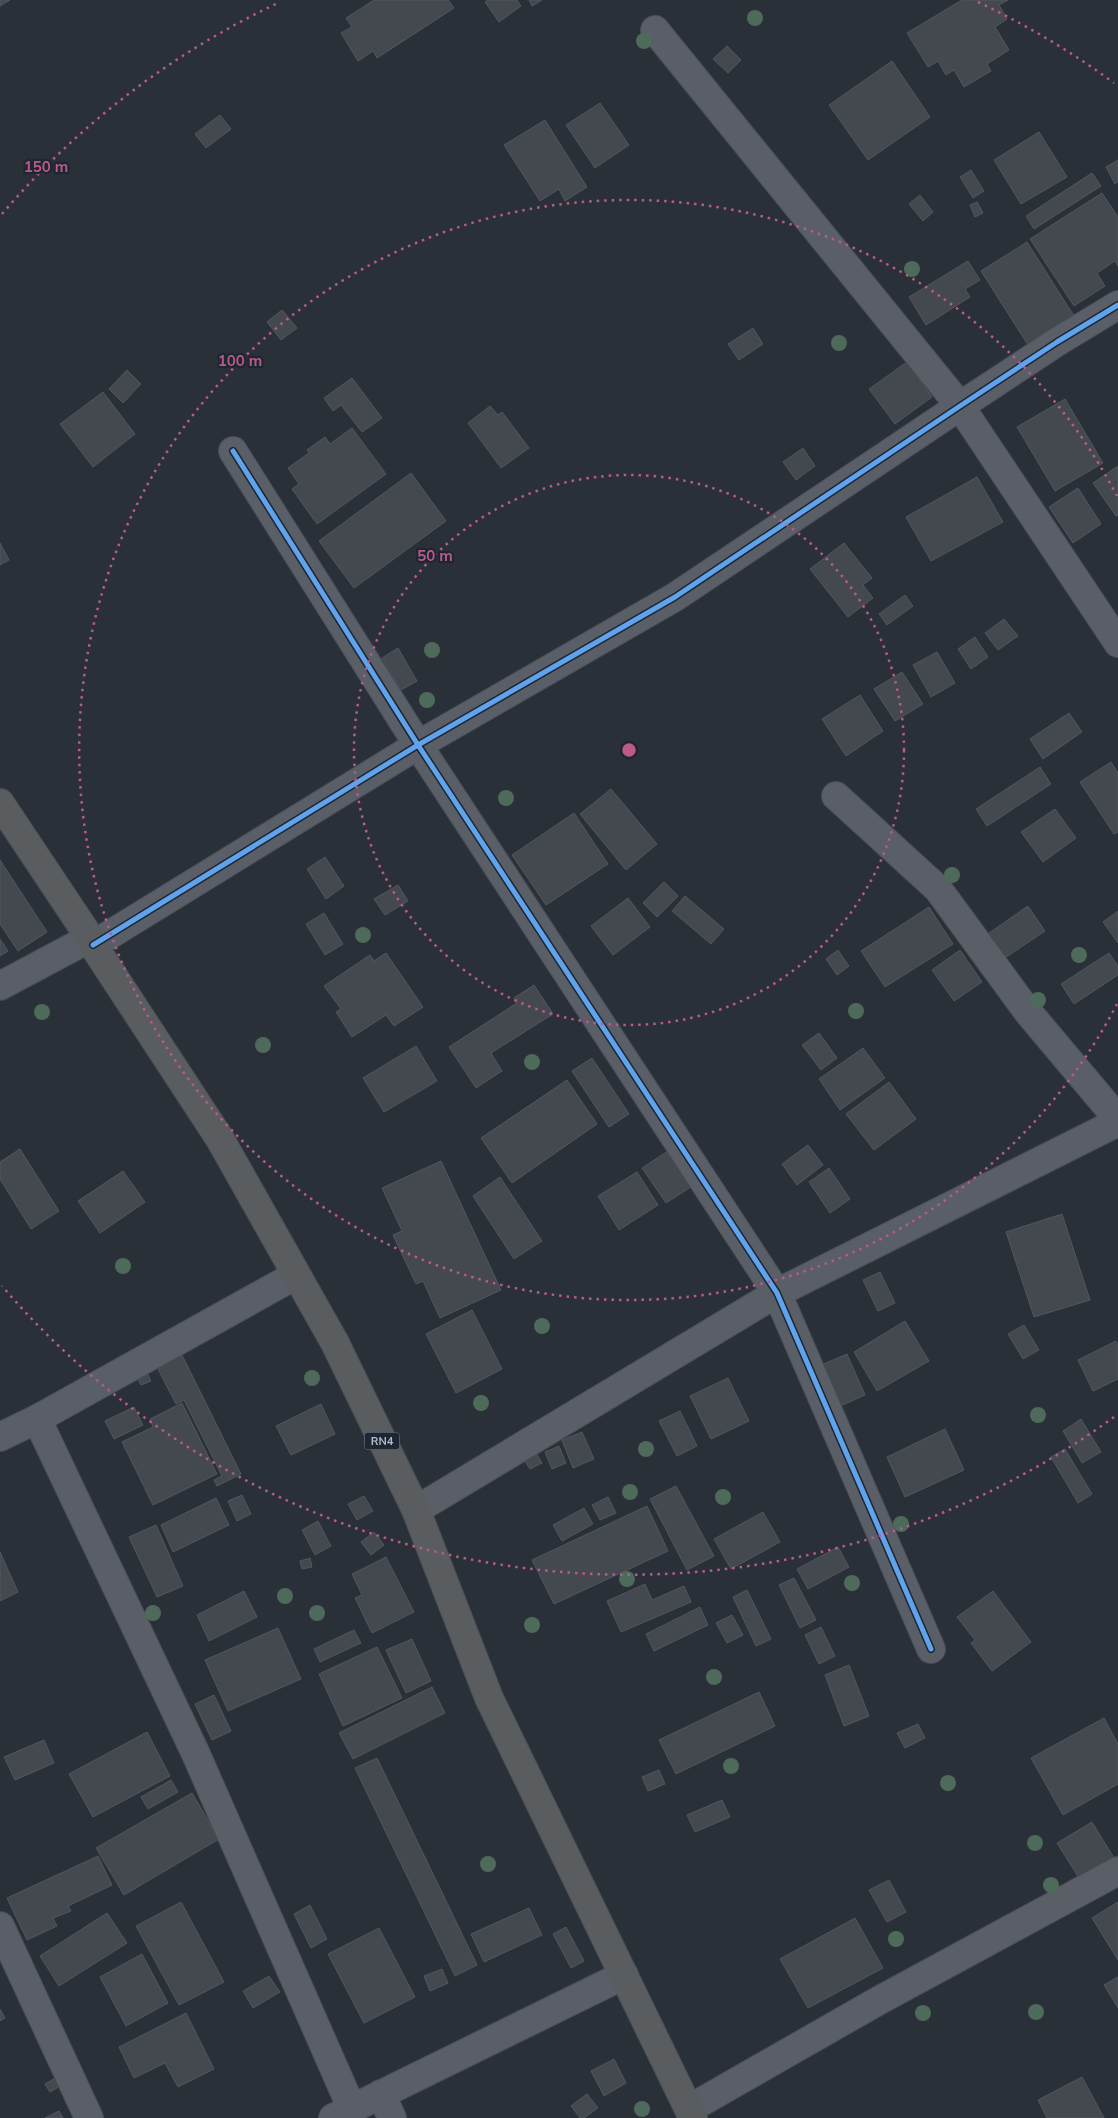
<svg xmlns="http://www.w3.org/2000/svg" width="1118" height="2118" font-family="Mulish,sans-serif">
	<style>
		.building { fill: #444950; stroke: #52575f }
		.lines { fill: none; stroke-linecap: round; stroke-linejoin: round }
		.street-casing { stroke: #484c53; stroke-width: 30 }
		.highway-casing { stroke: #474c53; stroke-width: 30 }
		.street { stroke: #5a5e66; stroke-width: 28 }
		.highway { stroke: #5a5d60; stroke-width: 28 }
		.cycleway-casing { stroke: #1d2633; stroke-width: 8 }
		.cycleway { stroke: #60a3ed; stroke-width: 5 }
		.tree { fill: #4e6a5a }
		.ring { fill: none; stroke: #bc5a87; stroke-width: 2.5; stroke-dasharray: 2.5 5 }
		.labels { text-anchor: middle; stroke-width: 4.5; stroke-linejoin: round; paint-order: stroke }
		.shield { fill: #1d2633; stroke: #878f9c; stroke-width: 1 }
		.shield-label { font-size: 11px; font-weight: bold; fill: #b4bcc9 }
		.centre { fill: #bc5a87; stroke: #1d2633; stroke-width: 2.5 }
		.ring-label { font-size: 15px; text-anchor: middle; font-weight: bold; fill: #bc5a87; stroke: #1d2633; stroke-width: 4.5; stroke-linejoin: round; paint-order: stroke }
	</style>
	<rect width="100%" height="100%" fill="#2a3038"/>
	<!-- building -->
	<g class="building">
		<polygon points="0,0 10,0 0,6"/>
		<polygon points="374,0 448,0 454,8 377,58 373,51 358,61 341,33 352,27 346,18"/>
		<polygon points="488,0 517,0 521,6 499,22 485,2"/>
		<polygon points="529,0 542,0 532,6"/>
		<polygon points="962,0 1008,0 999,5 1007,19 995,27 1009,50 987,64 991,71 964,87 954,70 946,75 938,61 928,67 907,33"/>
		<polygon points="727,46 741,60 728,73 713,59"/>
		<polygon points="892,61 930,117 868,160 829,105"/>
		<polygon points="600,103 629,145 595,168 566,125"/>
		<polygon points="220,115 231,129 206,148 195,134"/>
		<polygon points="545,120 587,187 565,201 559,189 540,201 504,145"/>
		<polygon points="1039,132 1067,177 1021,204 994,160"/>
		<polygon points="1118,160 1118,182 1115,184 1106,167"/>
		<polygon points="971,170 984,191 973,198 960,177"/>
		<polygon points="1092,173 1101,186 1034,229 1026,216"/>
		<polygon points="1102,193 1118,217 1118,266 1115,261 1097,273 1105,286 1074,306 1030,239"/>
		<polygon points="920,195 933,212 923,221 909,204"/>
		<polygon points="977,202 983,213 975,217 970,205"/>
		<polygon points="1027,242 1074,316 1028,345 981,271"/>
		<polygon points="968,261 980,280 965,289 970,297 926,325 909,297"/>
		<polygon points="282,310 297,328 281,340 267,322"/>
		<polygon points="753,328 763,344 739,360 728,344"/>
		<polygon points="907,362 932,397 895,424 869,389"/>
		<polygon points="127,370 141,384 123,403 109,389"/>
		<polygon points="352,378 382,418 362,432 341,405 333,411 324,398"/>
		<polygon points="103,392 135,434 93,467 60,424"/>
		<polygon points="1065,399 1103,463 1055,491 1017,427"/>
		<polygon points="490,406 498,415 502,412 529,448 501,468 468,423"/>
		<polygon points="352,428 386,474 317,524 292,489 299,484 288,468 309,453 307,450 325,437 330,444"/>
		<polygon points="803,448 815,466 796,480 783,462"/>
		<polygon points="1118,466 1118,515 1116,516 1093,483"/>
		<polygon points="411,473 446,521 354,588 319,541"/>
		<polygon points="977,477 1003,522 931,561 906,517"/>
		<polygon points="1078,488 1101,524 1073,543 1049,507"/>
		<polygon points="0,543 9,560 0,565"/>
		<polygon points="844,543 872,578 863,585 873,598 848,617 810,569"/>
		<polygon points="905,595 913,606 887,625 879,614"/>
		<polygon points="1004,619 1018,636 998,650 985,633"/>
		<polygon points="975,637 988,657 971,669 958,649"/>
		<polygon points="398,648 417,681 401,690 382,658"/>
		<polygon points="937,652 955,683 931,697 913,665"/>
		<polygon points="902,672 923,704 895,721 874,689"/>
		<polygon points="860,695 883,731 846,756 822,719"/>
		<polygon points="1069,713 1082,732 1043,759 1030,739"/>
		<polygon points="1111,762 1118,773 1118,832 1114,834 1080,782"/>
		<polygon points="1040,767 1051,784 987,826 976,809"/>
		<polygon points="611,789 657,844 626,870 580,814"/>
		<polygon points="1055,809 1076,838 1043,862 1021,832"/>
		<polygon points="574,813 608,864 546,905 512,855"/>
		<polygon points="325,857 344,886 326,899 307,869"/>
		<polygon points="0,860 47,932 18,951 0,924"/>
		<polygon points="664,882 678,896 657,917 643,903"/>
		<polygon points="398,885 408,901 385,915 374,899"/>
		<polygon points="685,896 724,929 711,944 672,911"/>
		<polygon points="628,898 650,927 613,955 591,926"/>
		<polygon points="1028,906 1045,931 999,962 982,938"/>
		<polygon points="929,907 953,944 885,987 861,951"/>
		<polygon points="1118,911 1118,943 1103,922"/>
		<polygon points="324,913 343,944 325,955 306,924"/>
		<polygon points="0,939 8,951 0,956"/>
		<polygon points="838,950 849,966 837,975 826,959"/>
		<polygon points="960,950 982,982 954,1001 932,970"/>
		<polygon points="386,953 423,1007 394,1026 386,1015 352,1037 336,1012 341,1009 324,986 370,955 374,961"/>
		<polygon points="1109,953 1118,966 1118,975 1074,1004 1061,984"/>
		<polygon points="534,985 553,1014 491,1053 502,1071 476,1088 449,1047 517,1003 514,998"/>
		<polygon points="819,1033 837,1058 821,1070 802,1045"/>
		<polygon points="416,1046 437,1081 384,1112 363,1078"/>
		<polygon points="863,1048 885,1078 840,1110 819,1079"/>
		<polygon points="592,1058 629,1114 609,1127 572,1071"/>
		<polygon points="567,1080 597,1124 512,1183 481,1138"/>
		<polygon points="889,1082 916,1119 874,1150 846,1114"/>
		<polygon points="808,1145 823,1165 797,1185 782,1164"/>
		<polygon points="20,1149 59,1211 31,1229 0,1179 0,1162"/>
		<polygon points="671,1149 694,1185 666,1203 642,1168"/>
		<polygon points="441,1161 501,1290 440,1318 423,1281 416,1284 393,1235 402,1231 382,1188"/>
		<polygon points="829,1168 850,1199 830,1213 809,1182"/>
		<polygon points="123,1171 145,1202 100,1233 78,1201"/>
		<polygon points="637,1172 658,1205 619,1230 598,1196"/>
		<polygon points="500,1177 542,1241 514,1259 473,1196"/>
		<polygon points="1062,1214 1090,1300 1034,1317 1006,1232"/>
		<polygon points="880,1272 895,1303 878,1311 863,1280"/>
		<polygon points="472,1310 502,1369 456,1393 426,1334"/>
		<polygon points="905,1321 929,1361 877,1391 854,1352"/>
		<polygon points="1024,1325 1039,1350 1023,1359 1008,1334"/>
		<polygon points="1116,1341 1118,1345 1118,1379 1093,1391 1078,1360"/>
		<polygon points="847,1354 865,1395 838,1407 819,1366"/>
		<polygon points="182,1355 241,1474 217,1486 214,1480 222,1476 184,1400 176,1404 157,1367"/>
		<polygon points="146,1371 151,1381 141,1385 136,1376"/>
		<polygon points="728,1378 749,1421 711,1439 690,1396"/>
		<polygon points="182,1403 217,1474 153,1505 122,1442 153,1427 150,1419"/>
		<polygon points="321,1404 335,1434 291,1455 276,1426"/>
		<polygon points="134,1407 143,1425 114,1439 105,1421"/>
		<polygon points="680,1411 697,1446 677,1456 659,1421"/>
		<polygon points="1081,1419 1101,1452 1082,1463 1063,1431"/>
		<polygon points="945,1429 964,1470 905,1497 887,1457"/>
		<polygon points="582,1432 594,1459 573,1468 562,1440"/>
		<polygon points="559,1446 566,1463 552,1469 545,1452"/>
		<polygon points="1065,1449 1092,1494 1078,1503 1051,1457"/>
		<polygon points="536,1453 542,1463 530,1469 524,1460"/>
		<polygon points="676,1486 714,1556 687,1570 650,1499"/>
		<polygon points="242,1495 251,1514 237,1521 228,1501"/>
		<polygon points="364,1496 373,1511 357,1520 348,1504"/>
		<polygon points="608,1497 616,1513 600,1520 592,1505"/>
		<polygon points="216,1498 229,1525 173,1552 161,1525"/>
		<polygon points="647,1506 668,1551 554,1604 532,1560"/>
		<polygon points="584,1508 593,1524 562,1541 553,1525"/>
		<polygon points="763,1512 780,1542 731,1569 714,1539"/>
		<polygon points="318,1521 331,1546 315,1555 302,1530"/>
		<polygon points="156,1525 183,1586 157,1597 129,1537"/>
		<polygon points="374,1532 384,1545 371,1555 361,1542"/>
		<polygon points="838,1547 849,1567 808,1589 797,1569"/>
		<polygon points="0,1552 18,1592 0,1601"/>
		<polygon points="386,1557 414,1612 372,1633 355,1598 362,1595 352,1574"/>
		<polygon points="310,1558 312,1567 302,1569 300,1561"/>
		<polygon points="794,1578 816,1620 800,1628 779,1585"/>
		<polygon points="645,1584 652,1600 684,1586 691,1602 621,1632 607,1601"/>
		<polygon points="747,1590 771,1639 756,1646 733,1597"/>
		<polygon points="244,1591 257,1617 209,1641 197,1615"/>
		<polygon points="993,1591 1031,1642 992,1671 971,1643 975,1640 957,1617"/>
		<polygon points="700,1607 708,1625 654,1651 646,1634"/>
		<polygon points="732,1615 743,1635 727,1643 716,1623"/>
		<polygon points="821,1627 835,1656 819,1664 805,1635"/>
		<polygon points="278,1628 301,1679 228,1711 205,1660"/>
		<polygon points="354,1630 361,1643 320,1662 314,1649"/>
		<polygon points="412,1639 431,1681 406,1693 386,1650"/>
		<polygon points="377,1647 402,1698 343,1726 319,1674"/>
		<polygon points="849,1665 869,1716 844,1726 825,1675"/>
		<polygon points="432,1687 445,1713 353,1759 339,1733"/>
		<polygon points="759,1692 775,1726 676,1774 659,1740"/>
		<polygon points="214,1695 231,1731 212,1740 195,1704"/>
		<polygon points="1104,1718 1118,1744 1118,1784 1063,1815 1031,1758"/>
		<polygon points="918,1724 925,1738 905,1748 897,1733"/>
		<polygon points="147,1732 170,1776 93,1817 69,1774"/>
		<polygon points="44,1740 54,1763 15,1780 4,1757"/>
		<polygon points="377,1758 477,1965 455,1976 355,1768"/>
		<polygon points="659,1770 665,1784 648,1791 642,1777"/>
		<polygon points="171,1780 178,1792 148,1809 141,1797"/>
		<polygon points="192,1793 219,1839 124,1895 96,1848"/>
		<polygon points="722,1800 730,1817 695,1832 687,1815"/>
		<polygon points="1092,1822 1114,1858 1079,1878 1057,1843"/>
		<polygon points="98,1856 112,1885 68,1906 71,1911 53,1918 57,1926 27,1940 7,1898"/>
		<polygon points="889,1880 906,1912 887,1922 869,1890"/>
		<polygon points="181,1902 224,1982 179,2005 136,1926"/>
		<polygon points="1118,1902 1118,1960 1092,1918"/>
		<polygon points="310,1905 327,1939 311,1948 294,1914"/>
		<polygon points="529,1908 542,1935 484,1962 471,1934"/>
		<polygon points="107,1913 127,1943 59,1986 40,1956"/>
		<polygon points="855,1918 883,1968 808,2008 780,1959"/>
		<polygon points="566,1927 584,1961 571,1968 553,1934"/>
		<polygon points="379,1928 415,1997 364,2023 328,1954"/>
		<polygon points="142,1954 168,2003 126,2026 100,1977"/>
		<polygon points="442,1969 448,1983 430,1991 424,1976"/>
		<polygon points="269,1976 280,1992 253,2008 243,1991"/>
		<polygon points="1118,1977 1118,2008 1104,1985"/>
		<polygon points="0,2009 5,2018 0,2021"/>
		<polygon points="186,2013 214,2069 178,2087 165,2063 134,2078 119,2047"/>
		<polygon points="614,2059 626,2083 604,2096 591,2071"/>
		<polygon points="57,2077 62,2085 50,2092 45,2084"/>
		<polygon points="1082,2077 1104,2118 1047,2118 1038,2100"/>
		<polygon points="587,2094 598,2108 584,2118 580,2118 571,2106"/>
		<polygon points="59,2111 63,2118 45,2118"/>
	</g>
	<g class="lines">
		<defs>
			<g id="street">
				<polyline points="655,30 960,406 1118,643"/>
				<polyline points="233,451 418,745 777,1293 931,1649"/>
				<polyline points="836,796 938,889 1028,1012 1118,1119"/>
				<polyline points="93,945 418,745 675,597 960,406 1057,342 1118,305"/>
				<polyline points="0,986 90,938"/>
				<polyline points="37,1419 195,1752 352,2109"/>
				<polyline points="0,1437 37,1419 296,1275"/>
				<polyline points="416,1510 777,1293 1118,1122"/>
				<polyline points="0,1926 89,2118"/>
				<polyline points="381,2094 392,2118"/>
				<polyline points="689,2109 878,2001 1118,1871"/>
				<polyline points="333,2118 624,1975"/>
			</g>
			<polyline id="highway" points="0,803 90,938 93,945 220,1139 335,1343 416,1510 489,1698 693,2118"/>
		</defs>
		<!-- street casing -->
		<use href="#street" class="street-casing"/>
		<!-- highway casing -->
		<use href="#highway" class="highway-casing"/>
		<!-- street -->
		<use href="#street" class="street"/>
		<!-- highway -->
		<use href="#highway" class="highway"/>
		<defs>
			<g id="cycleway">
				<polyline points="233,451 418,745 777,1293 931,1649"/>
				<polyline points="93,945 418,745 675,597 960,406 1057,342 1118,305"/>
			</g>
		</defs>
		<!-- cycleway casing -->
		<use href="#cycleway" class="cycleway-casing"/>
		<!-- cycleway -->
		<use href="#cycleway" class="cycleway"/>
	</g>
	<!-- trees -->
	<g class="tree">
		<circle cx="755" cy="18" r="8"/>
		<circle cx="644" cy="41" r="8"/>
		<circle cx="912" cy="269" r="8"/>
		<circle cx="839" cy="343" r="8"/>
		<circle cx="432" cy="650" r="8"/>
		<circle cx="427" cy="700" r="8"/>
		<circle cx="506" cy="798" r="8"/>
		<circle cx="952" cy="875" r="8"/>
		<circle cx="363" cy="935" r="8"/>
		<circle cx="1079" cy="955" r="8"/>
		<circle cx="1038" cy="1000" r="8"/>
		<circle cx="856" cy="1011" r="8"/>
		<circle cx="42" cy="1012" r="8"/>
		<circle cx="263" cy="1045" r="8"/>
		<circle cx="532" cy="1062" r="8"/>
		<circle cx="123" cy="1266" r="8"/>
		<circle cx="542" cy="1326" r="8"/>
		<circle cx="312" cy="1378" r="8"/>
		<circle cx="481" cy="1403" r="8"/>
		<circle cx="1038" cy="1415" r="8"/>
		<circle cx="646" cy="1449" r="8"/>
		<circle cx="630" cy="1492" r="8"/>
		<circle cx="723" cy="1497" r="8"/>
		<circle cx="901" cy="1524" r="8"/>
		<circle cx="627" cy="1579" r="8"/>
		<circle cx="852" cy="1583" r="8"/>
		<circle cx="285" cy="1596" r="8"/>
		<circle cx="153" cy="1613" r="8"/>
		<circle cx="317" cy="1613" r="8"/>
		<circle cx="532" cy="1625" r="8"/>
		<circle cx="714" cy="1677" r="8"/>
		<circle cx="731" cy="1766" r="8"/>
		<circle cx="948" cy="1783" r="8"/>
		<circle cx="1035" cy="1843" r="8"/>
		<circle cx="488" cy="1864" r="8"/>
		<circle cx="1051" cy="1885" r="8"/>
		<circle cx="896" cy="1939" r="8"/>
		<circle cx="1036" cy="2012" r="8"/>
		<circle cx="923" cy="2013" r="8"/>
		<circle cx="642" cy="2109" r="8"/>
	</g>
	<!-- distance rings -->
	<g class="ring">
		<circle cx="629" cy="750" r="275"/>
		<path d="M1117 1004A550 550 0 1 1 1117 496"/>
		<path d="M1114 1417A825 825 0 0 1 2 1286M2 214A825 825 0 0 1 280 2M978 2A825 825 0 0 1 1114 83"/>
	</g>
	<g class="labels">
		<!-- shield labels -->
		<rect class="shield" x="364.5" y="1432.5" width="35" height="17" rx="4"/>
		<g class="shield-label">
			<text x="382" y="1445">RN4</text>
		</g>
	</g>
	<circle cx="629" cy="750" r="8" class="centre"/>
	<g class="ring-label">
		<text x="46" y="172">150 m</text>
		<text x="240" y="366">100 m</text>
		<text x="435" y="561">50 m</text>
	</g>
</svg>
